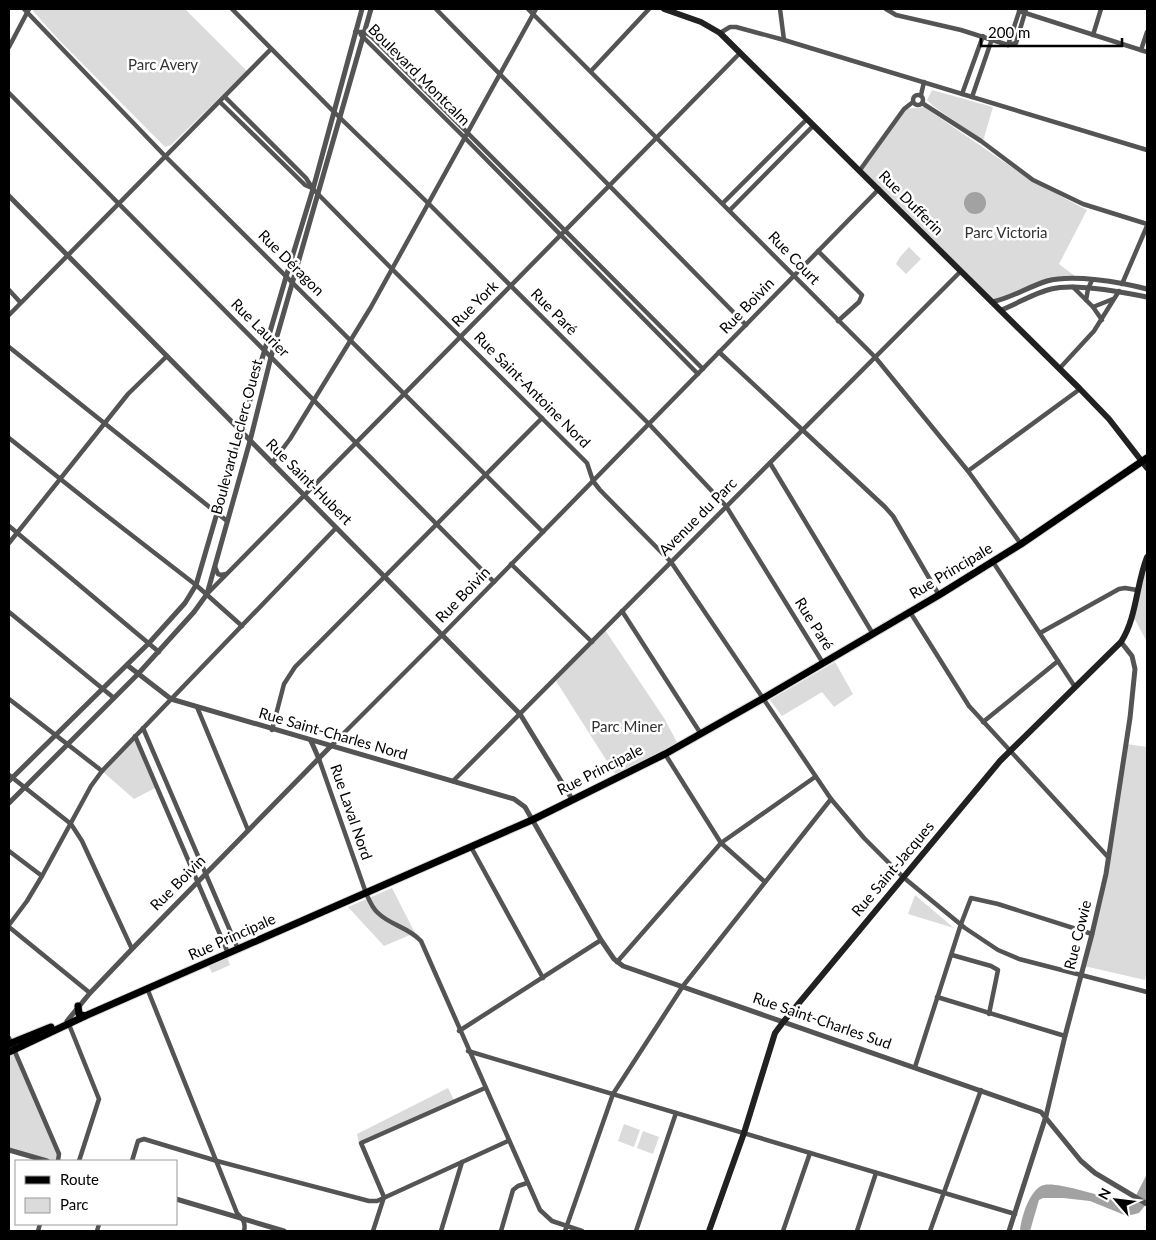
<svg xmlns="http://www.w3.org/2000/svg" width="1156" height="1240" font-family="Lato,sans-serif">
	<style>
		.green { fill: #dbdbdb }
		.water { fill: #a2a2a2 }
		.lines { fill: none; stroke-linecap: round; stroke-linejoin: round }
		.primary-casing { stroke: #dbdbdb; stroke-width: 9 }
		.minor { stroke: #545454; stroke-width: 4.5 }
		.tertiary { stroke: #545454; stroke-width: 5 }
		.secondary { stroke: #212121; stroke-width: 6 }
		.primary { stroke: #000; stroke-width: 7 }
		.labels { text-anchor: middle; stroke-width: 5; stroke-linejoin: round; paint-order: stroke }
		.park-label { font-size: 15px; fill: #323232; stroke: #fff }
		.street-label { font-size: 15px; fill: #000; stroke: #fff }
	</style>
	<rect width="100%" height="100%" fill="#fff"/>
	<!-- green -->
	<g class="green">
		<polygon points="35,9 185,9 247,71 171,145 165,147 60,41 33,11"/>
		<polygon points="932,90 993,107 983,141 933,106 927,100"/>
		<polygon points="924,107 1032,181 1087,210 1059,264 1075,276 1048,279 993,302 860,170 904,109"/>
		<polygon points="909,247 921,259 906,274 896,264 900,257"/>
		<polygon points="1147,558 1147,642 1133,616"/>
		<polygon points="605,630 664,718 679,746 617,777 556,681"/>
		<polygon points="835,662 853,694 834,707 822,692 782,716 770,700"/>
		<polygon points="135,736 157,787 134,799 102,771"/>
		<polygon points="1127,744 1147,747 1147,972 1145,980 1084,966 1106,874"/>
		<polygon points="392,888 415,933 384,946 348,907"/>
		<polygon points="915,895 954,928 908,914"/>
		<polygon points="227,957 230,965 212,973 208,965"/>
		<polygon points="14,1049 59,1154 58,1161 48,1161 9,1149 9,1052"/>
		<polygon points="448,1088 455,1102 359,1144 357,1134"/>
		<polygon points="624,1124 640,1130 634,1147 618,1141"/>
		<polygon points="643,1131 659,1137 653,1154 637,1148"/>
	</g>
	<!-- water -->
	<g class="water">
		<circle cx="975" cy="203" r="11"/>
		<path d="M 1147,1174 L 1147,1203 L 1139,1213 L 1127,1216 L 1090,1201 L 1063,1198 L 1043,1198 L 1039,1200 L 1030,1231 L 1020,1231 C 1021,1218 1030,1188 1044,1185 C 1056,1182 1090,1193 1102,1196 C 1113,1200 1120,1205 1131,1205 Z"/>
	</g>
	<g class="lines">
		<defs>
			<g id="primary">
				<polyline points="78,1006 79,1014 85,1016"/>
				<polyline points="9,1044 51,1027"/>
				<polyline points="9,1052 85,1016 532,820 665,754 762,699 939,595 1021,544 1147,458"/>
			</g>
		</defs>
		<!-- primary casing -->
		<use href="#primary" class="primary-casing"/>
		<!-- minor -->
		<g class="minor">
			<polyline points="24,9 166,157 543,532"/>
			<polyline points="232,9 334,112 428,203 649,424 726,506 823,663"/>
			<polyline points="436,9 746,325"/>
			<polyline points="528,9 875,357 968,471 1021,544"/>
			<polyline points="780,9 784,40"/>
			<polyline points="886,9 896,15 961,30 1008,45 1016,43 1026,9"/>
			<polyline points="1019,11 1147,52"/>
			<polyline points="355,32 365,32 372,37 703,369"/>
			<polyline points="720,33 730,27 736,27 784,40 1147,150"/>
			<polyline points="361,35 465,138 698,374"/>
			<polyline points="1093,35 1101,9"/>
			<polyline points="1008,45 1020,9"/>
			<polyline points="9,47 29,9"/>
			<polyline points="1141,50 1147,32"/>
			<polyline points="591,71 649,9"/>
			<polyline points="9,93 494,582"/>
			<polyline points="962,94 983,36"/>
			<circle cx="918" cy="100" r="5"/>
			<polyline points="921,95 924,82"/>
			<polyline points="225,97 306,178 313,189 392,269 587,463 593,481 600,490 671,562 831,799 864,838 903,877 965,928 998,950 1019,959 1147,992"/>
			<polyline points="972,97 992,39"/>
			<polyline points="220,102 305,185 312,188"/>
			<polyline points="922,103 981,141 1033,180 1083,204 1147,224"/>
			<polyline points="860,170 904,109 913,102"/>
			<polyline points="723,203 806,120"/>
			<polyline points="730,210 813,126"/>
			<polyline points="818,251 862,295 859,302 838,321"/>
			<polyline points="1122,284 1147,226"/>
			<polyline points="1073,287 1093,307 1102,320"/>
			<polyline points="9,290 20,302"/>
			<polyline points="1086,300 1088,289 1092,280"/>
			<polyline points="1093,307 1113,299"/>
			<polyline points="9,315 271,49"/>
			<polyline points="9,347 227,521"/>
			<polyline points="719,352 885,507 893,516 939,595"/>
			<polyline points="1059,369 1094,331 1119,291"/>
			<polyline points="9,438 98,509 196,585 242,626"/>
			<polyline points="272,463 290,439 371,307 536,9"/>
			<polyline points="770,463 873,634"/>
			<polyline points="968,471 1080,389"/>
			<polyline points="9,526 159,652"/>
			<polyline points="9,543 128,394 167,356"/>
			<polyline points="993,562 1075,687"/>
			<polyline points="511,564 592,642"/>
			<polyline points="215,567 218,574 221,575 226,574"/>
			<polyline points="207,594 740,53"/>
			<polyline points="622,611 701,734"/>
			<polyline points="9,612 114,698"/>
			<polyline points="910,612 969,706 1108,857"/>
			<polyline points="1040,633 1119,589 1125,588 1137,590"/>
			<polyline points="9,699 102,771"/>
			<polyline points="197,707 248,830"/>
			<polyline points="983,722 1058,661"/>
			<polyline points="143,728 238,949"/>
			<polyline points="272,730 284,684 295,667 542,418"/>
			<polyline points="135,736 228,953"/>
			<polyline points="330,747 442,635 879,189"/>
			<polyline points="665,754 721,843 765,882"/>
			<path d="M 319,759 L 366,893 C 369,900 372,908 378,913 C 390,925 408,927 421,941 L 540,1210 L 552,1221 L 582,1231"/>
			<polyline points="9,775 71,824 82,841 132,949"/>
			<polyline points="453,781 961,271"/>
			<polyline points="471,847 543,978"/>
			<polyline points="9,851 42,876"/>
			<polyline points="9,925 27,901 42,876 91,786 102,771 336,528"/>
			<polyline points="9,927 90,993"/>
			<polyline points="952,955 991,966 998,970 989,1014"/>
			<polyline points="617,962 721,843 815,777"/>
			<path d="M 147,988 L 237,1213 C 243,1219 246,1223 244,1231"/>
			<polyline points="937,997 1065,1036"/>
			<polyline points="68,1022 99,1099 79,1161"/>
			<polyline points="459,1031 601,940"/>
			<polyline points="9,1038 59,1154 58,1161"/>
			<polyline points="468,1051 1015,1214"/>
			<polyline points="915,1067 961,924 971,898 998,904 1092,934"/>
			<polyline points="132,1161 138,1141 144,1139 217,1161 369,1201 377,1201 508,1141"/>
			<polyline points="384,1197 361,1143 485,1088"/>
			<polyline points="38,1231 40,1224"/>
			<polyline points="97,1231 99,1224"/>
			<polyline points="373,1231 384,1197"/>
			<polyline points="441,1231 462,1162"/>
			<polyline points="501,1231 513,1190 518,1186 527,1183"/>
			<polyline points="565,1231 613,1094 683,986 831,799"/>
			<polyline points="636,1231 676,1113"/>
			<polyline points="783,1231 810,1153"/>
			<polyline points="857,1231 876,1173"/>
			<polyline points="930,1231 981,1090"/>
		</g>
		<!-- tertiary -->
		<g class="tertiary">
			<polyline points="9,196 520,714 572,799"/>
			<path d="M 992,302 C 1011,298 1028,287 1047,281 C 1073,274 1120,282 1147,289"/>
			<path d="M 1001,310 C 1017,304 1034,293 1051,289 C 1074,283 1123,292 1147,297"/>
			<polyline points="127,665 171,699 514,799 525,807 601,940 614,959 623,966 1041,1112 1081,1161 1095,1173 1147,1204"/>
			<polyline points="311,741 319,759"/>
			<polyline points="9,781 149,643 185,603 196,585 286,277 313,189 362,9"/>
			<polyline points="9,803 138,674 194,612 207,594 250,441 271,357 371,9"/>
			<polyline points="67,1021 90,993 132,949 330,747"/>
			<polyline points="9,1150 47,1161"/>
			<polyline points="176,1199 284,1231"/>
			<polyline points="1009,1231 1046,1116 1065,1036 1092,934 1106,874 1130,718 1135,669 1132,656 1121,642"/>
		</g>
		<!-- secondary -->
		<g class="secondary">
			<polyline points="664,9 701,22 720,33 1080,389 1109,419 1147,468"/>
			<path d="M 709,1231 L 744,1133 L 775,1033 L 784,1021 L 1000,761 L 1121,642 C 1137,617 1136,585 1147,557"/>
		</g>
		<!-- primary -->
		<use href="#primary" class="primary"/>
	</g>
	<g class="labels">
		<!-- park labels -->
		<g class="park-label">
			<text x="163" y="70">Parc Avery</text>
			<text x="1006" y="238">Parc Victoria</text>
			<text x="627" y="732">Parc Miner</text>
		</g>
		<!-- street labels -->
		<g class="street-label">
			<text transform="translate(419 75) rotate(45)" y="5">Boulevard Montcalm</text>
			<text transform="translate(911 203) rotate(45)" y="5">Rue Dufferin</text>
			<text transform="translate(794 258) rotate(46)" y="5">Rue Court</text>
			<text transform="translate(291 263) rotate(45)" y="5">Rue Déragon</text>
			<text transform="translate(475 304) rotate(-45)" y="5">Rue York</text>
			<text transform="translate(747 306) rotate(-46)" y="5">Rue Boivin</text>
			<text transform="translate(554 312) rotate(45)" y="5">Rue Paré</text>
			<text transform="translate(260 328) rotate(45)" y="5">Rue Laurier</text>
			<text transform="translate(532 390) rotate(45)" y="5">Rue Saint-Antoine Nord</text>
			<text transform="translate(237 437) rotate(-75)" y="5">Boulevard Leclerc Ouest</text>
			<text transform="translate(309 482) rotate(45)" y="5">Rue Saint-Hubert</text>
			<text transform="translate(698 517) rotate(-45)" y="5">Avenue du Parc</text>
			<text transform="translate(951 571) rotate(-31)" y="5">Rue Principale</text>
			<text transform="translate(463 595) rotate(-46)" y="5">Rue Boivin</text>
			<text transform="translate(814 624) rotate(58)" y="5">Rue Paré</text>
			<text transform="translate(333 734) rotate(16)" y="5">Rue Saint-Charles Nord</text>
			<text transform="translate(600 770) rotate(-27)" y="5">Rue Principale</text>
			<text transform="translate(351 812) rotate(71)" y="5">Rue Laval Nord</text>
			<text transform="translate(893 869) rotate(-50)" y="5">Rue Saint-Jacques</text>
			<text transform="translate(178 883) rotate(-45)" y="5">Rue Boivin</text>
			<text transform="translate(1078 935) rotate(-76)" y="5">Rue Cowie</text>
			<text transform="translate(232 937) rotate(-24)" y="5">Rue Principale</text>
			<text transform="translate(822 1021) rotate(19)" y="5">Rue Saint-Charles Sud</text>
		</g>
	</g>
	<!-- border -->
	<rect width="1156" height="1240" fill="none" stroke="#000000" stroke-width="20"/>
	<!-- legend -->
	<rect x="15" y="1160" width="162" height="65" fill="#ffffff" stroke="#999999"/>
	<rect x="25" y="1176" width="25" height="8" fill="#000000" stroke="#999999"/>
	<text x="60" y="1185" font-size="15" fill="#000000">Route</text>
	<rect x="25" y="1198" width="25" height="15" fill="#dbdbdb" stroke="#999999"/>
	<text x="60" y="1210" font-size="15" fill="#000000">Parc</text>
	<!-- north arrow -->
	<g transform="translate(1116 1200) rotate(298)" stroke="#ffffff" stroke-width="4" paint-order="stroke">
	<path d="M0-4L9 19L0 12L-9 19Z" fill="#000000"/>
	<text y="-8" font-size="14" font-weight="bold" text-anchor="middle" fill="#000000">N</text>
	</g>
	<!-- scale -->
	<path d="M981 38v8h141v-8" fill="none" stroke="#000000" stroke-width="2.5"/>
	<text x="988" y="38" font-size="15" fill="#000000" stroke="#ffffff" stroke-width="4" paint-order="stroke">200 m</text>
</svg>
